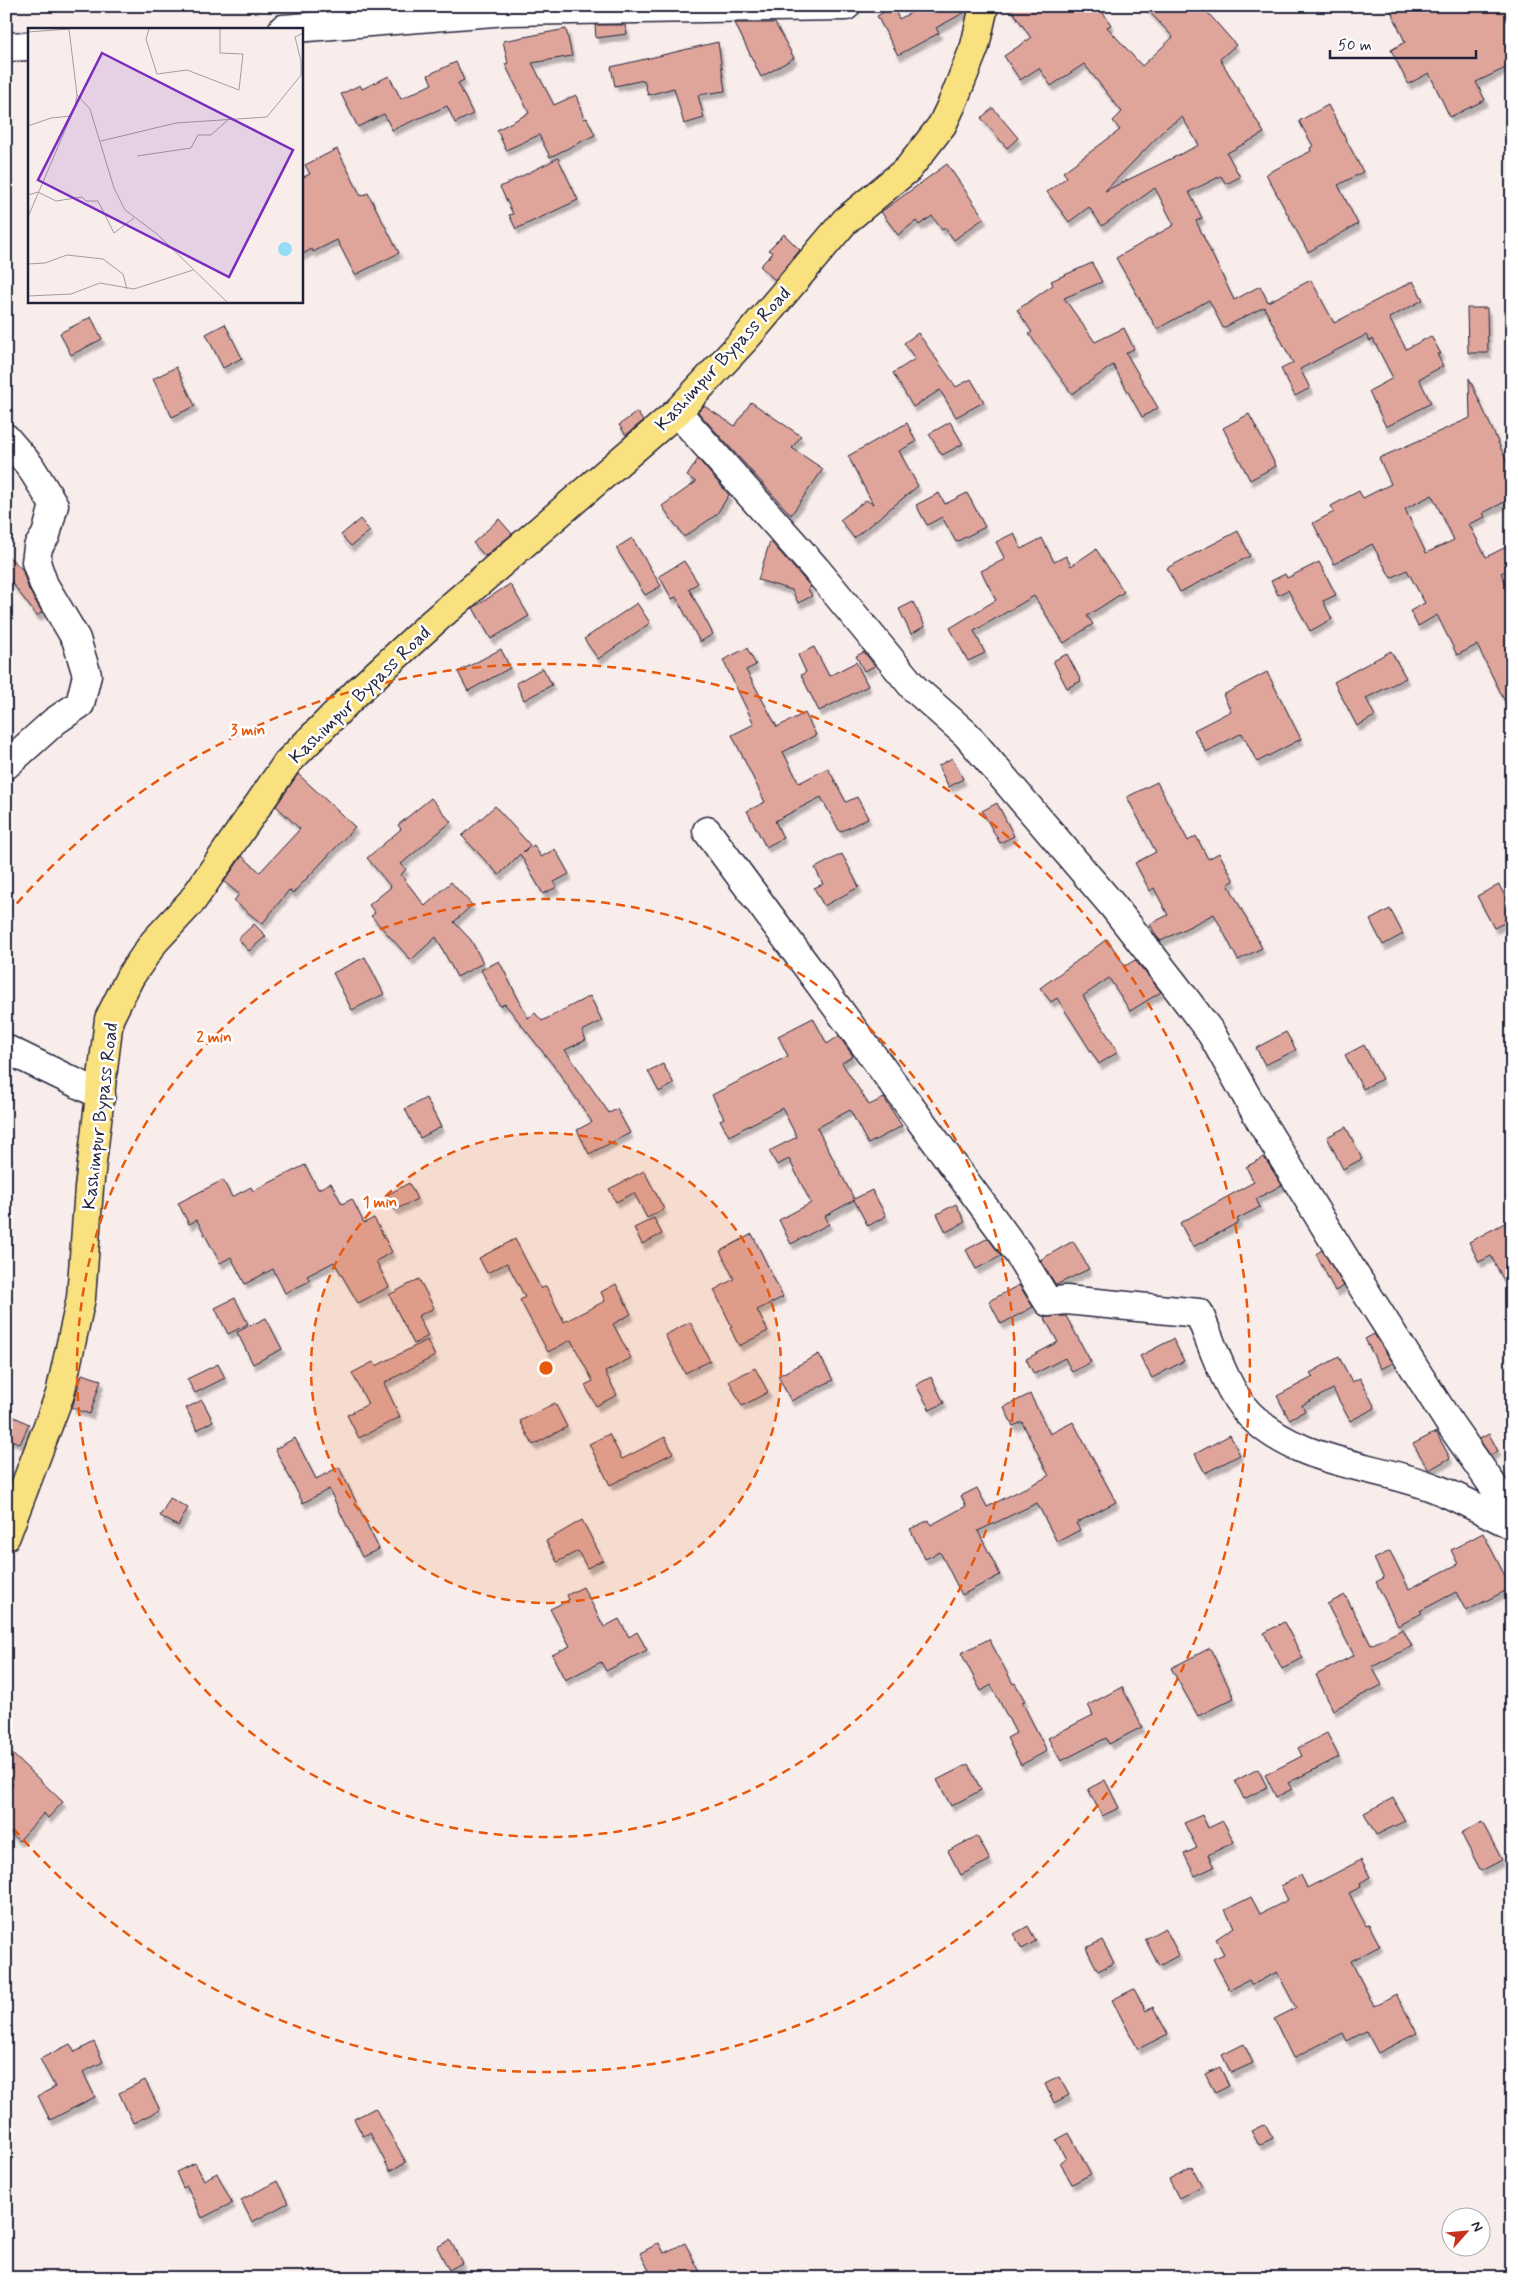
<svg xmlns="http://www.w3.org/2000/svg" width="1518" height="2284" font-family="Mynerve,sans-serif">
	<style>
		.building { fill: #dfa59b; stroke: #22223b; fill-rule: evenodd; filter: url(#shadow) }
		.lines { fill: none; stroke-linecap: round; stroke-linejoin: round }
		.minor-casing { stroke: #22223b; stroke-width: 31 }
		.major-casing { stroke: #22223b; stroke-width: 31 }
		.minor { stroke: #fff; stroke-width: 28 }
		.major { stroke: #fae180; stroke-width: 28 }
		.ring { fill: none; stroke: #e8590c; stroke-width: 2.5; stroke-dasharray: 9 6 }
		.labels { text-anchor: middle; stroke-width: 5; stroke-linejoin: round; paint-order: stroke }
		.street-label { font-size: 19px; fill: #22223b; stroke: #fff }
		.inset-road { fill: none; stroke: #a39ca5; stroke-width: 1 }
		.view { fill: #7b2cbf; fill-opacity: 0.15; stroke: #7b2cbf; stroke-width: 2.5 }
		.inset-edge { fill: none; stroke: #22223b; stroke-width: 2.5 }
		.centre { fill: #e8590c; stroke: #fff; stroke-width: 2.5 }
		.ring-label { font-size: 15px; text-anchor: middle; font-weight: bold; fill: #e8590c; stroke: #fff; stroke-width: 5; stroke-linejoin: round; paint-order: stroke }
	</style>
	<defs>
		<filter id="shadow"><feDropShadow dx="3" dy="5.5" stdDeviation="1" flood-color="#0004"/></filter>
	</defs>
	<rect width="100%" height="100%" fill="#f9edeb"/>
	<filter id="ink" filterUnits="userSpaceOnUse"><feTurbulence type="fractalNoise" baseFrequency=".02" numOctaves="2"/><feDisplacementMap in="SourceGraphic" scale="10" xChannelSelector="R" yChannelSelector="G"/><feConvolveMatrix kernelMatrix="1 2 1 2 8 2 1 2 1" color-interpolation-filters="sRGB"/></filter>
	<g filter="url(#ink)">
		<!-- building -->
		<g class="building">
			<polygon points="924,6 968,6 967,11 936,28 939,33 898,55 877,16 893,7 899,19"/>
			<path d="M 1009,6 L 1099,6 L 1111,25 L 1107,27 L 1142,66 L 1173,37 L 1144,6 L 1202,6 L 1236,45 L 1220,59 L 1264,133 L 1227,153 L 1240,177 L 1226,184 L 1221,176 L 1189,192 L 1202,218 L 1196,221 L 1234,300 L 1260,286 L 1268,302 L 1311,280 L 1334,323 L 1413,281 L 1423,300 L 1389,318 L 1406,349 L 1431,336 L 1441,354 L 1437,354 L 1443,366 L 1419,379 L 1431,403 L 1386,427 L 1369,391 L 1393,378 L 1373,339 L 1370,341 L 1366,335 L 1300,369 L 1310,388 L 1295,396 L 1281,369 L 1293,363 L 1264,307 L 1223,328 L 1209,300 L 1157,329 L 1116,258 L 1174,225 L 1155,188 L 1102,226 L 1089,207 L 1069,222 L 1047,192 L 1067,177 L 1063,172 L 1120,130 L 1113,121 L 1122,112 L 1084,64 L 1051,86 L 1039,68 L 1020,80 L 1004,56 L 1031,38 ZM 1182,117 L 1199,145 L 1105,191 L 1167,127 Z"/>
			<polygon points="1389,6 1512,6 1512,65 1476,82 1485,100 1450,117 1429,73 1408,84 1391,50 1405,42"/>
			<polygon points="735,23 775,23 794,58 761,77"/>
			<polygon points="595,25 625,25 627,34 596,38"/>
			<polygon points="566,29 572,56 532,63 554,105 576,95 584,119 587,118 595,135 550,157 539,135 506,150 497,130 529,113 505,64 508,63 503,41"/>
			<polygon points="718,42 725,91 698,95 704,118 684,124 674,88 648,95 644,80 615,86 611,67"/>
			<polygon points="456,62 464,80 458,83 473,114 455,123 447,106 392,130 384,114 358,127 341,94 360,85 362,89 389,76 401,99 432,84 428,75"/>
			<polygon points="1328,105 1363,172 1338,185 1358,224 1308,252 1266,174 1311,151 1310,148 1313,146 1299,121"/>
			<polygon points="993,108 1018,138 1007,148 981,118"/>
			<polygon points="337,149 361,196 368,193 399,253 355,275 337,240 313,252 312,249 301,255 301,178 310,174 305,165"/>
			<polygon points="558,158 578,200 516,229 509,215 513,214 500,187"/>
			<polygon points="947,164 984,218 954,240 945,228 942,230 932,216 919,225 916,221 898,235 881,212"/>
			<polygon points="784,234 800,250 775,280 760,266 773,253 768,250"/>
			<polygon points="1092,263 1102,282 1064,298 1095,342 1124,328 1134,349 1126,353 1158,408 1142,417 1113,365 1072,394 1029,334 1032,332 1017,310 1053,285 1051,281"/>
			<polygon points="1467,308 1487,308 1488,353 1468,353"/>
			<polygon points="91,317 102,339 71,355 60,333"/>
			<polygon points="225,324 242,358 223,368 206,334"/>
			<polygon points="918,333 956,387 971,379 984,402 956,417 940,390 913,407 893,373 915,359 904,343"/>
			<polygon points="176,367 195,406 172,417 153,379"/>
			<path d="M 1469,378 L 1512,473 L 1512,498 L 1483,513 L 1485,517 L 1469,524 L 1486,557 L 1512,544 L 1512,568 L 1501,573 L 1512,595 L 1512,716 L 1477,645 L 1457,655 L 1437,615 L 1418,626 L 1410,611 L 1425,603 L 1407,570 L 1391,578 L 1372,544 L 1334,564 L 1313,523 L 1334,512 L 1331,506 L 1359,491 L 1363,498 L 1391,484 L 1379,458 L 1470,418 ZM 1432,495 L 1454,540 L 1426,553 L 1405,509 Z"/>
			<polygon points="751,402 801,436 792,448 823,469 791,515 698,412 704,406 735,426"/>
			<polygon points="637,412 643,421 626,435 619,425"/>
			<polygon points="1249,414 1276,466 1250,480 1223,428"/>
			<polygon points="950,422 963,444 942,455 929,434"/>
			<polygon points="907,423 916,442 899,451 918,486 854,538 840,520 866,500 873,504 848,456"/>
			<polygon points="698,459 729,495 716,515 684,537 662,506 696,482 687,476"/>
			<polygon points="939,493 945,504 967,493 985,527 956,542 942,517 927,525 916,505"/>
			<polygon points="360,519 370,531 351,546 341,535"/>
			<polygon points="499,519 512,534 485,556 473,543"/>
			<polygon points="1238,531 1250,556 1180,592 1167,568"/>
			<polygon points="1014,533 1021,549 1042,538 1054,562 1066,556 1071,566 1096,549 1124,592 1087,616 1093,624 1064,643 1034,596 974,631 985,653 968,661 950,628 996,600 981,571 1005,559 996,542"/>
			<polygon points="632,538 661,586 645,595 616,548"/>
			<polygon points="770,541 811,587 808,589 812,596 798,603 792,590 758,580"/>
			<polygon points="6,554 22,569 29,590 42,612 37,616 6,575"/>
			<polygon points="684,561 698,583 689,589 713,634 700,642 676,597 672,599 659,576"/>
			<polygon points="1319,562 1336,595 1323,601 1332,619 1310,631 1288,590 1278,595 1271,581 1285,574 1287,578"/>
			<polygon points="510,584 529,616 491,639 473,608"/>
			<polygon points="913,602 925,626 911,634 899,609"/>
			<polygon points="637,603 650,623 598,659 584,639"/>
			<polygon points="814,647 829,676 856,662 868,686 819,711 801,675 806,672 798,655"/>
			<polygon points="747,648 756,665 746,670 777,727 805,713 816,735 783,752 799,783 828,768 846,802 857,797 868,818 840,832 821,797 775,821 783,838 766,847 747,811 765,802 732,735 754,724 723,660"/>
			<polygon points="501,649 510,668 468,691 458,672"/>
			<polygon points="1391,651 1406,678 1366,698 1375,716 1357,726 1334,682"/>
			<polygon points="864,652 875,666 864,671 856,656"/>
			<polygon points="1067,654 1081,681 1067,688 1053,661"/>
			<polygon points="543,668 552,685 524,700 516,683"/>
			<polygon points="1267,672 1301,739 1257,762 1242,733 1206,752 1194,730 1231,711 1223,695"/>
			<polygon points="952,758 963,779 949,787 938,766"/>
			<polygon points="298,774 355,827 293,893 289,890 262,924 234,901 239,894 224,882 242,856 260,872 300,829 276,806"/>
			<polygon points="1157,782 1188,841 1196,836 1208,859 1219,853 1234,881 1228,884 1262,948 1238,960 1214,914 1161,941 1156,936 1150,924 1168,915 1154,888 1150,891 1135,863 1156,852 1127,797"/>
			<polygon points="431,798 451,822 401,864 406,869 401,875 425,906 451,882 472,905 454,922 471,940 483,963 457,977 436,937 411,960 371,916 375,913 369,905 391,887 367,858 401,829 398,825"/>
			<polygon points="997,803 1014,836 1000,843 982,811"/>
			<polygon points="495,806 530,845 523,852 534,845 541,857 555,849 569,874 554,882 557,887 543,894 520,854 499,875 462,836"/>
			<polygon points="842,854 859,887 824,906 814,888 823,884 815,868"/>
			<polygon points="1499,885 1512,909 1512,919 1494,928 1477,896"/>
			<polygon points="1390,909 1403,934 1383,945 1370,920"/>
			<polygon points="254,924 266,936 249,951 238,939"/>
			<polygon points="1107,939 1125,966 1135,960 1161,992 1130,1011 1109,978 1083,996 1118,1052 1099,1064 1057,998 1051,1002 1040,988"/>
			<polygon points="365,957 384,994 352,1010 333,973"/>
			<polygon points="499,961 528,1018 535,1013 542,1021 590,996 602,1021 582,1031 586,1040 565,1050 609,1113 617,1109 630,1133 589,1154 577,1130 592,1122 557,1070 505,1004 500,1006 481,970"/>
			<polygon points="813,1018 827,1044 839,1036 853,1056 842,1063 869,1105 884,1098 902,1126 868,1144 850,1110 817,1128 854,1199 872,1190 886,1216 868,1226 854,1200 825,1216 829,1224 791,1244 779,1220 811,1203 789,1159 777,1165 769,1151 797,1137 782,1108 729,1136 720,1120 724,1118 712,1095 788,1056 778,1036"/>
			<polygon points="1286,1032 1296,1050 1265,1065 1256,1048"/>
			<polygon points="1364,1045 1382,1079 1363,1089 1345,1055"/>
			<polygon points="663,1064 674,1084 659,1092 648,1071"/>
			<polygon points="426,1098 441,1127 420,1138 405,1109"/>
			<polygon points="1346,1127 1362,1159 1343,1169 1327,1137"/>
			<polygon points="1264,1157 1282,1185 1256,1199 1260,1207 1237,1219 1239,1222 1193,1247 1180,1223 1254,1182 1246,1167"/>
			<polygon points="305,1165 318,1189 331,1183 342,1204 352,1199 364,1223 374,1218 392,1252 376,1261 389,1287 358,1303 334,1262 307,1276 310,1281 285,1293 273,1269 245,1284 231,1257 220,1263 197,1220 189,1224 178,1203 223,1180 232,1197 251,1187 253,1191"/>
			<polygon points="644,1171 664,1209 647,1218 634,1193 616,1202 609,1189"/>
			<polygon points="409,1183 417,1199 395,1210 387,1195"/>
			<polygon points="956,1204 965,1222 946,1232 937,1214"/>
			<polygon points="654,1218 662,1234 642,1244 634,1228"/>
			<polygon points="1512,1219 1512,1296 1491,1256 1479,1262 1469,1242"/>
			<polygon points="752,1234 783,1297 757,1310 768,1331 739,1346 730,1328 732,1327 714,1290 734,1279 720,1251"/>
			<polygon points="988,1238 1001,1256 976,1269 966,1250"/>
			<polygon points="515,1239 541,1289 546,1286 564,1322 605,1301 601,1292 616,1284 631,1314 613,1324 631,1358 605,1372 617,1395 596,1406 585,1385 593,1381 571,1340 548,1352 520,1300 525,1297 507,1263 487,1273 479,1258"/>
			<polygon points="1073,1241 1089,1269 1056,1285 1040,1260"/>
			<polygon points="1322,1250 1344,1286 1335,1291 1316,1254"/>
			<polygon points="419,1279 434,1308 418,1316 428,1336 414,1344 389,1295"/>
			<polygon points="1019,1285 1033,1307 1001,1324 989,1301"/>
			<polygon points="235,1298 248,1324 228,1334 215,1308"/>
			<polygon points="1066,1316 1091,1362 1072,1372 1065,1358 1034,1374 1026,1359 1058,1342 1044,1317"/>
			<polygon points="266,1318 282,1349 253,1364 237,1332"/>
			<polygon points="690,1322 710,1361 685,1373 665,1335"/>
			<polygon points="1374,1334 1393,1363 1381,1369 1365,1339"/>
			<polygon points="1173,1339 1184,1361 1152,1378 1140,1356"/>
			<polygon points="427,1340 435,1356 384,1383 400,1417 359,1438 347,1415 368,1404 352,1373 373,1362 376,1366"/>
			<polygon points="819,1354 833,1380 791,1401 778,1376"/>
			<polygon points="1339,1357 1352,1382 1360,1378 1375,1408 1350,1421 1333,1389 1302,1405 1305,1411 1289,1419 1277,1396 1313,1377 1310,1373"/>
			<polygon points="218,1364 225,1378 195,1393 187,1379"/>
			<polygon points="755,1368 768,1392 742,1406 729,1381"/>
			<polygon points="82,1374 101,1380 90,1414 72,1408"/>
			<polygon points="931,1377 944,1403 930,1410 916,1385"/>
			<polygon points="1030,1394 1050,1434 1073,1422 1116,1502 1076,1523 1080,1530 1057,1542 1037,1503 978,1531 1000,1575 962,1595 940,1552 925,1559 910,1529 929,1520 931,1525 966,1506 961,1496 977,1488 987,1507 1049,1476 1022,1422 1013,1426 1004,1407"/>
			<polygon points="202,1400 213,1421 197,1430 186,1408"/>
			<polygon points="555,1403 567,1427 533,1445 520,1421"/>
			<polygon points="6,1413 29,1424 20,1444 6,1437"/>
			<polygon points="1436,1432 1450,1458 1429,1470 1413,1444"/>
			<polygon points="609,1434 622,1459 665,1437 673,1453 610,1485 589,1444"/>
			<polygon points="1489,1434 1498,1451 1490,1455 1479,1439"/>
			<polygon points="1230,1435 1240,1455 1205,1473 1195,1454"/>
			<polygon points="295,1438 316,1479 339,1467 379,1549 362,1557 329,1489 303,1503 275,1449"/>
			<polygon points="170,1498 188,1508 178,1526 160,1516"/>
			<polygon points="582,1520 603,1560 587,1568 578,1551 557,1562 546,1541"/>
			<polygon points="1483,1533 1511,1588 1466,1611 1456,1592 1420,1611 1422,1613 1398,1626 1376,1582 1384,1578 1374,1559 1390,1551 1409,1589 1458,1564 1451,1550"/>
			<polygon points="583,1587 604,1627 619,1619 629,1637 637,1632 647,1650 606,1671 601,1662 565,1680 552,1655 570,1646 550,1609 569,1600 567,1595"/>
			<polygon points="1345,1595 1371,1645 1403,1629 1412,1646 1372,1667 1382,1685 1333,1710 1316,1675 1354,1655 1327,1604"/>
			<polygon points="1284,1622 1303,1658 1282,1669 1264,1633"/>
			<polygon points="989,1639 1013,1684 1015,1683 1025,1701 1022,1702 1047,1751 1021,1765 1007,1738 1016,1733 991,1685 981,1691 961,1653"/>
			<polygon points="1210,1648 1234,1698 1198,1716 1171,1668"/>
			<polygon points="1122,1687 1142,1727 1109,1744 1106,1738 1061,1761 1048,1738 1093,1715 1088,1705"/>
			<polygon points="1327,1733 1339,1757 1288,1783 1292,1789 1276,1797 1265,1775 1302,1756 1298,1748"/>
			<polygon points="6,1748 63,1802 48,1818 44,1813 19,1841 6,1829 6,1792 13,1784 6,1778"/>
			<polygon points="968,1764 981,1790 951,1806 937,1780"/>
			<polygon points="1258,1769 1267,1787 1244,1799 1235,1781"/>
			<polygon points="1105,1780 1119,1808 1102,1816 1088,1789"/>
			<polygon points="1393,1798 1405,1821 1376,1835 1364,1813"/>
			<polygon points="1202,1815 1208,1828 1223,1821 1234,1842 1208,1855 1214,1867 1195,1876 1184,1854 1197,1848 1184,1823"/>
			<polygon points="1482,1822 1502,1860 1481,1871 1461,1833"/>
			<polygon points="977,1836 990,1860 961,1875 948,1851"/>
			<polygon points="1361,1860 1370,1877 1360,1883 1361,1887 1349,1893 1366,1926 1369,1925 1380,1946 1351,1961 1374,2006 1396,1994 1417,2033 1378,2053 1366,2031 1347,2041 1343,2033 1293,2058 1274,2019 1296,2008 1277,1972 1252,1985 1249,1980 1230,1990 1213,1959 1224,1954 1216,1939 1234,1927 1225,1910 1251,1897 1260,1914 1288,1900 1281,1886 1301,1875 1307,1888"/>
			<polygon points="1028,1926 1036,1941 1022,1949 1014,1934"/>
			<polygon points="1165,1928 1179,1955 1159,1966 1145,1939"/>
			<polygon points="1102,1940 1114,1963 1098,1971 1086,1948"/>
			<polygon points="1134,1989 1146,2011 1153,2007 1168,2034 1138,2049 1112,2000"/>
			<polygon points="94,2042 103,2062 83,2072 95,2097 50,2120 38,2096 55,2087 40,2059 70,2044 75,2052"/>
			<polygon points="1244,2044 1253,2063 1231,2073 1222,2055"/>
			<polygon points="1220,2067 1229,2086 1215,2093 1205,2074"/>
			<polygon points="1059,2077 1069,2095 1054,2103 1045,2084"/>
			<polygon points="145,2080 160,2110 133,2123 119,2093"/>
			<polygon points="375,2108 406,2162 390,2171 370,2133 363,2136 354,2119"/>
			<polygon points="1265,2124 1273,2138 1259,2145 1251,2131"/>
			<polygon points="1069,2133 1091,2174 1072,2184 1060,2162 1066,2159 1056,2140"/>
			<polygon points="195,2163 204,2180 217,2173 232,2203 202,2218 187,2186 183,2188 176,2172"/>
			<polygon points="1192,2167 1202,2186 1179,2198 1169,2179"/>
			<polygon points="277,2181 288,2203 252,2222 241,2200"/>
			<polygon points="450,2240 462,2263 449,2270 437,2247"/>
			<polygon points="659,2243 664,2253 685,2243 703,2278 653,2278 640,2253"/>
		</g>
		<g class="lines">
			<defs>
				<g id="minor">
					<polyline points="283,29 506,11 846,6"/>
					<polyline points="6,47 29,46"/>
					<polyline points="677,412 816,569 914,688 966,734 1113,906 1174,984 1211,1033 1261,1122 1355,1275 1450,1424 1512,1513"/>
					<polyline points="6,438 30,466 54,505 46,535 38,547 36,562 44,585 76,639 87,675 80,704 55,721 6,765"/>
					<path d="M 707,831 L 1018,1253 L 1048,1302 L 1066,1300 L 1199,1313 C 1211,1342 1227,1392 1249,1414 C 1299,1465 1375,1464 1437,1489 C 1462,1499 1487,1513 1512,1525"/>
					<polyline points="6,1049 101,1095"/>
				</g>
				<polyline id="major" points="6,1536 60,1394 81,1298 89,1188 109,1019 130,977 154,942 192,901 287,763 357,692 433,622 677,412 746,338 845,221 908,169 942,125 952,104 975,46 984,6"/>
			</defs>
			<!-- minor casing -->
			<use href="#minor" class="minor-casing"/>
			<!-- major casing -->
			<use href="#major" class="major-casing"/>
			<!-- minor -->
			<use href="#minor" class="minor"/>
			<!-- major -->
			<use href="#major" class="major"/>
		</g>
	</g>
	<!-- distance rings -->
	<circle cx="546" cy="1368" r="235" fill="#e8590c" fill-opacity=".12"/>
	<g class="ring">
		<circle cx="546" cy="1368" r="235"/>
		<circle cx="546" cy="1368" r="469"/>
		<path d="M7 915A704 704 0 1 1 7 1821"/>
	</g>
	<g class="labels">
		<!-- street labels -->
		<g class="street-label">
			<text transform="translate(722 358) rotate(-47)" y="7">Kashimpur Bypass Road</text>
			<text transform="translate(359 694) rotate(-44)" y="7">Kashimpur Bypass Road</text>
			<text transform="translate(99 1116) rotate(-83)" y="7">Kashimpur Bypass Road</text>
		</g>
	</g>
	<!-- overview -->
	<g transform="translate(28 28)">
		<rect width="275" height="275" fill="#f9edeb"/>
		<path d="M250 221a7 7 0 1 1 14 0a7 7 0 1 1-14 0Z" fill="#95ddf7"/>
		<path class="inset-road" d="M 41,1 L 49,67 L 62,81 L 86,160 L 97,182 L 129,206 L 199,274M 121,1 L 118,11 L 129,46 L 159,42 L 211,62 L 215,26 L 192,25 L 192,1M 0,4 L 41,1M 0,98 L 23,90 L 43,88M 73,113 L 148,95 L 239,89 L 273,47 L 273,33 L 267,9 L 275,5M 109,128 L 163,120 L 170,107 L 183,107 L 201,91M 0,167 L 10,164 L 28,173 L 54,169 L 58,173 L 70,173 L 86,205 L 106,190M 0,189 L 47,79 L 49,67M 0,236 L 17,235 L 39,227 L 75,231 L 95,246 L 99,261M 0,268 L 43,266 L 72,255 L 106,261 L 165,242"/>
		<path class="view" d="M 74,25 L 265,122 L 201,249 L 10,152 Z"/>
		<rect width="275" height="275" class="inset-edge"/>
	</g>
	<circle cx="546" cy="1368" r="8" class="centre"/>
	<g class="ring-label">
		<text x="248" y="735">3 min</text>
		<text x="214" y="1042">2 min</text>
		<text x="380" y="1207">1 min</text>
	</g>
	<!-- margin -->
	<rect width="1518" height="2284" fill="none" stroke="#fff" stroke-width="25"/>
	<rect x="12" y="12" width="1493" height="2259" fill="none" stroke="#22223b" stroke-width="2" filter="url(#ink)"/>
	<!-- north arrow -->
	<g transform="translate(1466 2232) rotate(63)"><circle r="24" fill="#ffffff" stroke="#a7a7b1"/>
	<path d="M0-4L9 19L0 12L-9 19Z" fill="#c8321e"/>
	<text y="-8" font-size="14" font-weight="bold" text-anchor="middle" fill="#22223b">N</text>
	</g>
	<!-- scale -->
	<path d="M1330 50v8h146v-8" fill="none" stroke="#22223b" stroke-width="2.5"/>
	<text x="1338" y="50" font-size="15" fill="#22223b" stroke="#ffffff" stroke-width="4" paint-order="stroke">50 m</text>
</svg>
